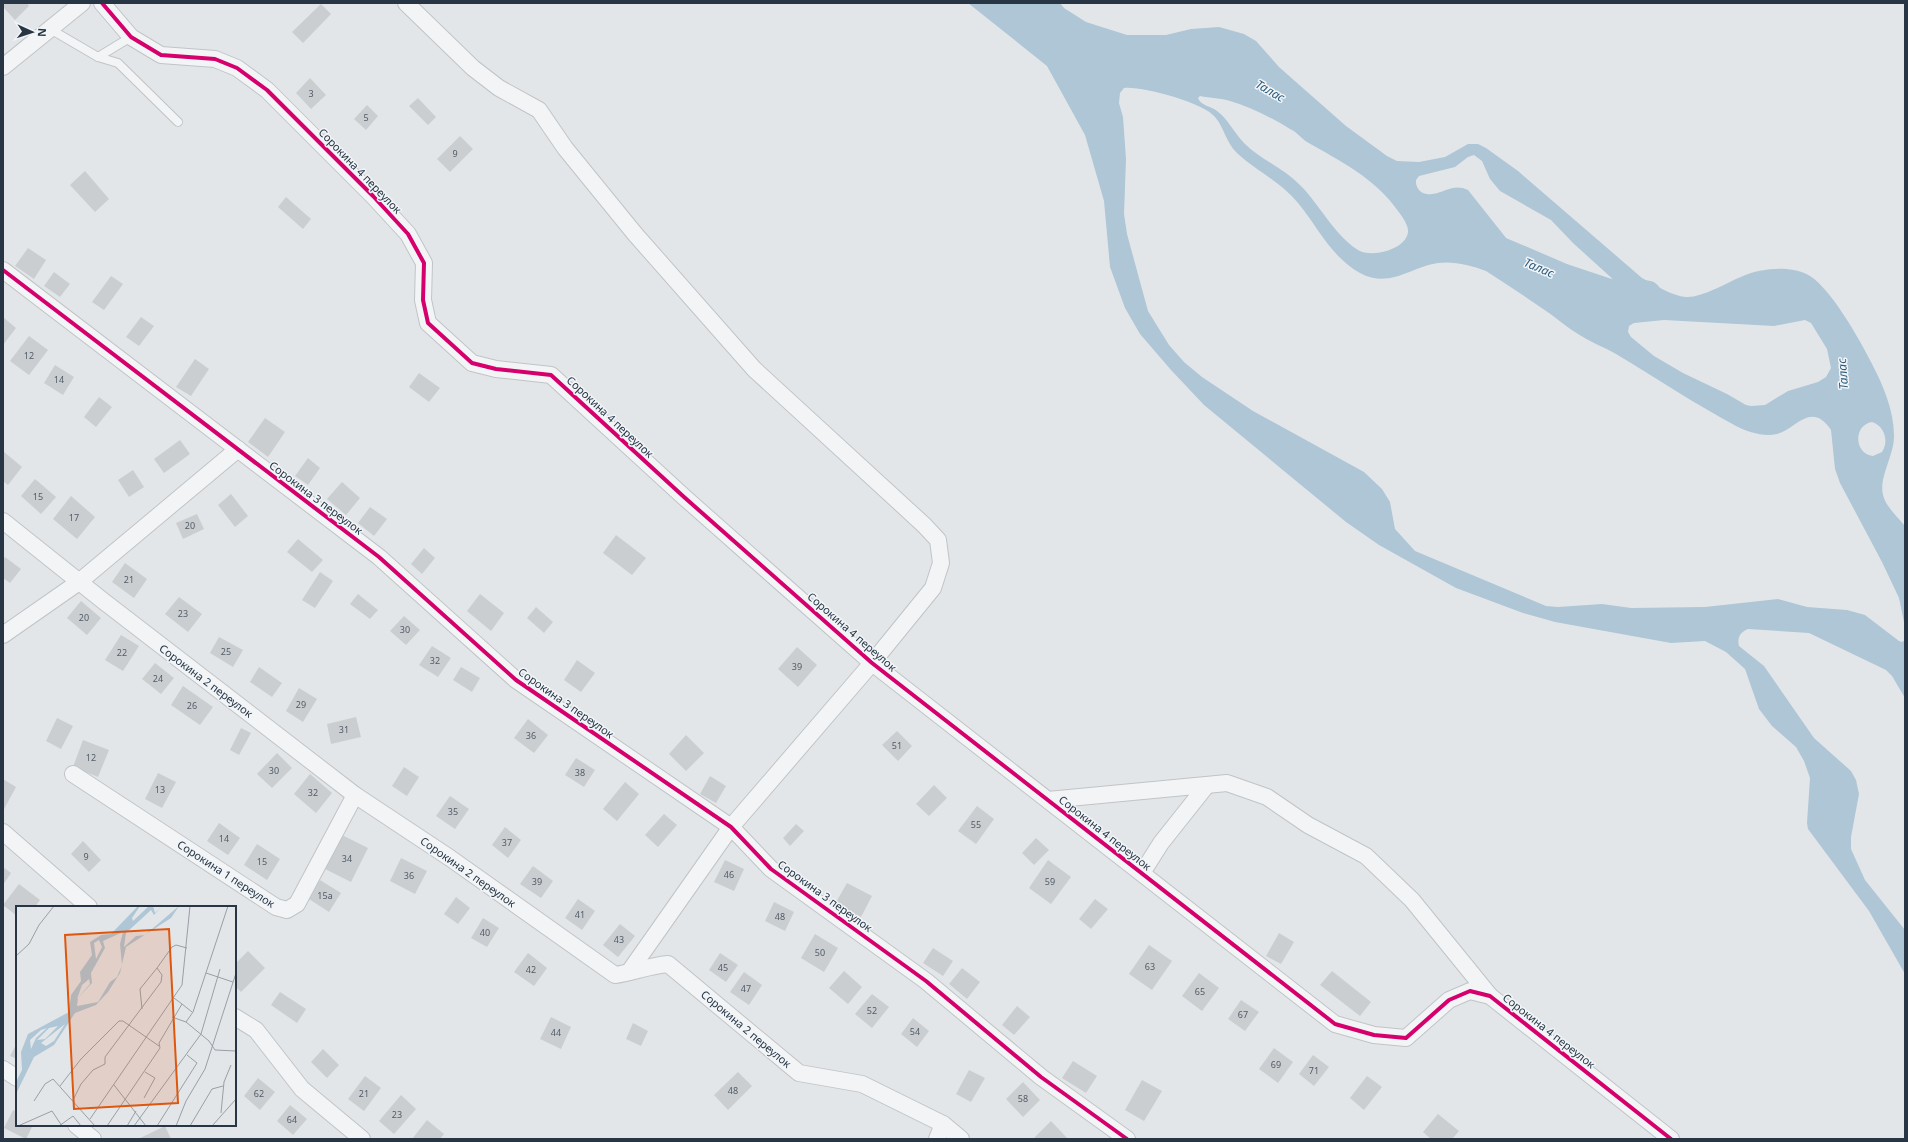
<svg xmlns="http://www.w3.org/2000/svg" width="1908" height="1142" font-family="'Noto Sans',sans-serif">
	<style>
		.water { fill: #aec6d6; fill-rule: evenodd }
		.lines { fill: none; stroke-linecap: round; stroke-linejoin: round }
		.river { stroke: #aec6d6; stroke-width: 29 }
		.building { fill: #cbced1 }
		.lane-casing { stroke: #c1c4c7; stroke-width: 10 }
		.street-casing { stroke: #c1c4c7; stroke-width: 18 }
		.lane { stroke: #f3f4f5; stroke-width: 8 }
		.street { stroke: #f3f4f5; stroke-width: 16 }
		.cycleway-casing { stroke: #f1f5f8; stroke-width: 6 }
		.cycleway { stroke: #d6006c; stroke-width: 4 }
		.labels { text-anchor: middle; stroke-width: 3; stroke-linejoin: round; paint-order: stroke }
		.number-label { font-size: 9px; fill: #515c68 }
		.street-label { font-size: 11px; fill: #273544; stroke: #f1f5f8 }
		.water-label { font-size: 12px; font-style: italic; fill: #2d5b7c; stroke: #f1f5f8 }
		.inset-river { fill: none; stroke: #aec6d6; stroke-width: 2 }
		.inset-road { fill: none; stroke: #989fa7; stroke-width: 1 }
		.view { fill: #de570f; fill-opacity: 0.15; stroke: #de570f; stroke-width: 2 }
		.inset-edge { fill: none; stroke: #273544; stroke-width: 2 }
	</style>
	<rect width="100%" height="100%" fill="#e3e6e9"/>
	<!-- water -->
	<path class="water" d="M 968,3 L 1060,3 L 1064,8 L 1086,22 L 1127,35 L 1166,35 L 1191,29 L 1219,27 L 1244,34 L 1256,41 L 1279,67 L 1346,126 L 1387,156 L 1397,161 L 1419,162 L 1445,157 L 1468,144 L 1478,144 L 1486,148 L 1518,171 L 1642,278 C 1655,285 1672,296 1686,297 C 1702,298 1728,282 1743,276 C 1761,268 1793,265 1810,276 C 1831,289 1860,340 1871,362 C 1883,385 1894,410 1894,436 C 1894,447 1890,456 1887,466 C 1876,497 1885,503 1905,526 L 1905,627 L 1899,598 L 1882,562 L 1840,483 L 1835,469 L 1831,430 C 1811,400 1795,430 1777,434 C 1763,437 1748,432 1736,426 C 1695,404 1656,378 1616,354 C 1604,347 1590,342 1578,334 C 1568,328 1559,320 1549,313 C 1528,298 1507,285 1486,271 C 1470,265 1454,261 1438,263 C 1410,267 1390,289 1360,273 C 1331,257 1318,227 1298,203 C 1280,181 1256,171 1237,153 C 1226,143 1224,127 1215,117 C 1204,103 1142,86 1124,88 L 1120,93 L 1119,103 L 1123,117 L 1126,159 L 1124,214 L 1127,234 L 1148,311 L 1169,345 L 1184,362 L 1202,377 L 1253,411 L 1364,472 L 1382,489 L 1390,502 L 1395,529 L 1415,551 L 1546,606 L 1558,607 L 1602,604 L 1631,608 L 1705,607 L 1778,599 L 1807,607 L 1847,610 L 1865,615 L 1899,641 L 1902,642 L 1905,640 L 1905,698 L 1892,676 L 1886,670 L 1809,633 L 1748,629 C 1740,632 1737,638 1739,646 L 1764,666 L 1814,738 L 1851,771 L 1856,780 L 1859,794 L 1851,837 L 1851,849 L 1865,880 L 1905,930 L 1905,974 L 1869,911 L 1808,829 L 1807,823 L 1810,778 L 1804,761 L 1796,747 L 1772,726 L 1759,709 L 1745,669 L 1726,652 L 1705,641 L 1671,643 L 1555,622 L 1523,613 L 1456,588 L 1379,545 L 1346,522 L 1204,405 L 1171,370 L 1140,334 L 1125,308 L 1110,267 L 1104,201 L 1085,135 L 1047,66 ZM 1200,96 C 1210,98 1221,98 1230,101 C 1251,107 1272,118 1290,129 C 1297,132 1301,138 1307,142 C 1340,161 1375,178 1398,211 C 1401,215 1405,220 1407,226 C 1415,246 1374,260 1358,250 C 1330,232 1317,197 1291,177 C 1276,165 1258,157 1244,143 C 1235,134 1228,119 1217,111 C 1211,106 1201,106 1198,98 ZM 1474,155 L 1482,161 L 1490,179 L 1500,191 L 1551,220 L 1573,243 L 1616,282 L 1619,287 L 1618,290 L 1607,292 L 1573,283 L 1538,269 L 1522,258 L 1468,190 C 1455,183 1445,192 1432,194 C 1423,196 1415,189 1416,180 L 1419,176 L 1455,167 L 1468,157 ZM 1664,320 L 1774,326 L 1805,320 L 1811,323 L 1827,349 L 1831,368 L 1826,377 L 1818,382 L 1788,391 L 1765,405 L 1751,406 L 1746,405 L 1727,394 L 1683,373 L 1654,356 L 1631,337 L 1628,332 L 1629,326 L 1634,323 ZM 1872,422 C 1885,426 1889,442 1882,452 L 1873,456 C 1854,454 1853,425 1872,422 Z"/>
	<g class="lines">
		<!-- river -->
		<polyline class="river" points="1495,249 1563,278 1608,293 1647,295"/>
	</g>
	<!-- building -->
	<g class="building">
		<polygon points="3,3 27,3 29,6 15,20 3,7"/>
		<polygon points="321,4 331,14 303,43 292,32"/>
		<polygon points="310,78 326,95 311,109 296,93"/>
		<polygon points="418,98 436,117 428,125 409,106"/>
		<polygon points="367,105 378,116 366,130 354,119"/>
		<polygon points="460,136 473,149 450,172 437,159"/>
		<polygon points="85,171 109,199 95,212 70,185"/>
		<polygon points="286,197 311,219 303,229 278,207"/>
		<polygon points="28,248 46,260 34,279 15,266"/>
		<polygon points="54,272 70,284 60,297 44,286"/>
		<polygon points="111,276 123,284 104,310 92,302"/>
		<polygon points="3,317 16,328 3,345"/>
		<polygon points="141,317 154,326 139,346 126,337"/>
		<polygon points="29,336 48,350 29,375 10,361"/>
		<polygon points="195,359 209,369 191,396 176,387"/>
		<polygon points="55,365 74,377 63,395 44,383"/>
		<polygon points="419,373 440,388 429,402 409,387"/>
		<polygon points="99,397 112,407 96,427 84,417"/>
		<polygon points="265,418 285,432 268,457 248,442"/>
		<polygon points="180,440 190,454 164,473 154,459"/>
		<polygon points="3,451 22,467 8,485 3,481"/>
		<polygon points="308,458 320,468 308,485 295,476"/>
		<polygon points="133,470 144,487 129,497 118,480"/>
		<polygon points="35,479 56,497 41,514 21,496"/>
		<polygon points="342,482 360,498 346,515 327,499"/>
		<polygon points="231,494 248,516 235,527 218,505"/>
		<polygon points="71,496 95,517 77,539 53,519"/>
		<polygon points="370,507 387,519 374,536 358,523"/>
		<polygon points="197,514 204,529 183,539 176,523"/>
		<polygon points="616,535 646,558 632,575 603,553"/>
		<polygon points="298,539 323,560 312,572 287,552"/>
		<polygon points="424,548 435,558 422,574 411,564"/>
		<polygon points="5,557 21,569 10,583 3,578 3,561"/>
		<polygon points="125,563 147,579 134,598 112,582"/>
		<polygon points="320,572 333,581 315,608 302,600"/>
		<polygon points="358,594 378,610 370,619 350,604"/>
		<polygon points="480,594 504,613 491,631 467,611"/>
		<polygon points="179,597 202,614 188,632 165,614"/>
		<polygon points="81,601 101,618 87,635 67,618"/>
		<polygon points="536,607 553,622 544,633 527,618"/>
		<polygon points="404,616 420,630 406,645 390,631"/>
		<polygon points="121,635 139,646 123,671 105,660"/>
		<polygon points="219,637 243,650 233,667 210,653"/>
		<polygon points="432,646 451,658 438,677 419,665"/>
		<polygon points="797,647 817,665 798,687 778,669"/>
		<polygon points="577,660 595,673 581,692 564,680"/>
		<polygon points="155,663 174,678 161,694 142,679"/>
		<polygon points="259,667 282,683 272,697 250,682"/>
		<polygon points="461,667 480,678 472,692 453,680"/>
		<polygon points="183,686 213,707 200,725 171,705"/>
		<polygon points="299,688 317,699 303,722 286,711"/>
		<polygon points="356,717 361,737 331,744 327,724"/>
		<polygon points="57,718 73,726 61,749 46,741"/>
		<polygon points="528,719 548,735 534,753 514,738"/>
		<polygon points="241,728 251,733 239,755 230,750"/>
		<polygon points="897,731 912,746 898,761 882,745"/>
		<polygon points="686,735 704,753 686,771 669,754"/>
		<polygon points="83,740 109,750 98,777 73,767"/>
		<polygon points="277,753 292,768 272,788 257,774"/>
		<polygon points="576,758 595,770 584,787 565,775"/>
		<polygon points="404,767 419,777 407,796 392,786"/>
		<polygon points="158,773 176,782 162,808 145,799"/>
		<polygon points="310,774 332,793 316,813 294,794"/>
		<polygon points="710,776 726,786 716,803 700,794"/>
		<polygon points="3,779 16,787 3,811"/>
		<polygon points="625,782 639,794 617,821 603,809"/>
		<polygon points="934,785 947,798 929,816 916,804"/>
		<polygon points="450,796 469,809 455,829 436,816"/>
		<polygon points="977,806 994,819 976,844 958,831"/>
		<polygon points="664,814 677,825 658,847 645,835"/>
		<polygon points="219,823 240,838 228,855 207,841"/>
		<polygon points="796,824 804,831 790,846 783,838"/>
		<polygon points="505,827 521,840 508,858 492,845"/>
		<polygon points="342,835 368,848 351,882 325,869"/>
		<polygon points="1036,838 1049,850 1034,865 1022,853"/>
		<polygon points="83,841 101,860 89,872 71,854"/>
		<polygon points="257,844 280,859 267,880 244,865"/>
		<polygon points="401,858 427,871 415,894 390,881"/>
		<polygon points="725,860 744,869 734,891 714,882"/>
		<polygon points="1048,860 1071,877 1051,904 1029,888"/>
		<polygon points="533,866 553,881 541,898 520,884"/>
		<polygon points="3,867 11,873 3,885"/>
		<polygon points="320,880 341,893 329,912 309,899"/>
		<polygon points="847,883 872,896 861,917 835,904"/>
		<polygon points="19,884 40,900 35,907 17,907 17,916 3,905"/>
		<polygon points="456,897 470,908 458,924 444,914"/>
		<polygon points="578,899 595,911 582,930 565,918"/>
		<polygon points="1095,899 1108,909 1091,929 1079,919"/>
		<polygon points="774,902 794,912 785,931 765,921"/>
		<polygon points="483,918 499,928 487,947 471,938"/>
		<polygon points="620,924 635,936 618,957 603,945"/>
		<polygon points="1279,933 1294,942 1281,964 1266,956"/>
		<polygon points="815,934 838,948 824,972 801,958"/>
		<polygon points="1149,945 1172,961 1152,990 1129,974"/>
		<polygon points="933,948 953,961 943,976 923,963"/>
		<polygon points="248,951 265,968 241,992 235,986 235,964"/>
		<polygon points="528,953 547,968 534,986 514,972"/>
		<polygon points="720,953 738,965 726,982 709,970"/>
		<polygon points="962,968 980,982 967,999 949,984"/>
		<polygon points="844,971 862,987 848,1004 829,988"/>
		<polygon points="1332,971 1371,1002 1360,1016 1320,985"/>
		<polygon points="744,972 762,985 749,1005 730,992"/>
		<polygon points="1199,973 1219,988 1202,1011 1182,996"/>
		<polygon points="280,992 306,1009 297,1023 271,1005"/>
		<polygon points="872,994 889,1007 872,1028 855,1014"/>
		<polygon points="1241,1000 1259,1012 1245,1031 1228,1019"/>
		<polygon points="1017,1006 1030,1017 1014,1035 1002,1025"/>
		<polygon points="551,1017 571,1027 561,1049 540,1039"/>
		<polygon points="913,1018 929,1031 917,1047 901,1034"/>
		<polygon points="633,1023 648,1031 641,1046 626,1039"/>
		<polygon points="17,1043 17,1059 10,1056"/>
		<polygon points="1274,1048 1293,1062 1278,1083 1259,1069"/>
		<polygon points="323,1049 339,1065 327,1078 311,1062"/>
		<polygon points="1313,1055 1329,1067 1314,1086 1299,1074"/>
		<polygon points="1073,1061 1097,1076 1086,1093 1062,1078"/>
		<polygon points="969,1070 985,1078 971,1102 956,1094"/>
		<polygon points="738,1072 752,1086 728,1110 714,1095"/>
		<polygon points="365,1076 381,1088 364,1111 348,1099"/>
		<polygon points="1367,1076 1382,1087 1364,1110 1350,1098"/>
		<polygon points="258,1078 275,1092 260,1110 244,1096"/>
		<polygon points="1142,1080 1162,1091 1144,1121 1125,1110"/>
		<polygon points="1023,1082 1040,1100 1023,1117 1006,1099"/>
		<polygon points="401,1095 416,1109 394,1134 379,1121"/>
		<polygon points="290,1105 307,1119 293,1135 277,1121"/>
		<polygon points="13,1110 17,1112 17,1125 33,1125 26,1139 4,1128"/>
		<polygon points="1438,1114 1459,1131 1452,1139 1431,1139 1423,1132"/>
		<polygon points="427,1120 444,1134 440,1139 412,1139"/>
		<polygon points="1051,1121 1067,1138 1066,1139 1033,1139"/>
		<polygon points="165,1126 171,1139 138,1139"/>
	</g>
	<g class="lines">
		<defs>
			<g id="lane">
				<polyline points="50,29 98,57 118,63 178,122"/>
				<polyline points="98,57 131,37"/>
			</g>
			<g id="street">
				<polyline points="102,3 131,37 161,55 215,59 237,68 267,90 373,196 408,234 424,263 423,300 428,323 472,363 496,369 551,375 684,497 872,663 1335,1024 1374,1035 1406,1038 1449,1000 1470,991 1490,996 1671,1139"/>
				<polyline points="406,3 473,68 499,88 539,110 565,148 635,234 754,369 924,525 938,540 941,563 933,588 872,663 731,827 629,972"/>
				<polyline points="3,67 82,3"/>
				<polyline points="3,270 379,557 516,680 731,827 771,869 926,981 1041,1077 1127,1139"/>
				<path d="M 3,521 L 102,600 L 355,795 L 450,858 L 615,975 C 634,972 648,966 668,964 L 799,1073 L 862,1084 L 943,1124 L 961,1139"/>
				<polyline points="3,635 79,582 238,449"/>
				<polyline points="73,774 276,907 287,910 297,904 355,795"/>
				<polyline points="1048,800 1227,783 1267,797 1308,825 1366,856 1412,900 1490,996"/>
				<polyline points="3,832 89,907"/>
				<polyline points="1142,873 1161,843 1207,785"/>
				<polyline points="235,1017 256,1030 302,1089 362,1139"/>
				<polyline points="3,1069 17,1078"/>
				<polyline points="76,1125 93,1139"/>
				<polyline points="937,1139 943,1124"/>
			</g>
		</defs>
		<!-- lane casing -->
		<use href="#lane" class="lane-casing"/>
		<!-- street casing -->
		<use href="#street" class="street-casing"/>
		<!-- lane -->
		<use href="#lane" class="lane"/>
		<!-- street -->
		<use href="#street" class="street"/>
		<defs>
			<g id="cycleway">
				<polyline points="102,3 131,37 161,55 215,59 237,68 267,90 373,196 408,234 424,263 423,300 428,323 472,363 496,369 551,375 684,497 872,663 1335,1024 1374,1035 1406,1038 1449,1000 1470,991 1490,996 1671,1139"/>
				<polyline points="3,270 379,557 516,680 731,827 771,869 926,981 1041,1077 1127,1139"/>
			</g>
		</defs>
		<!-- cycleway casing -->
		<use href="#cycleway" class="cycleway-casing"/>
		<!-- cycleway -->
		<use href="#cycleway" class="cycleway"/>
	</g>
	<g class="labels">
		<!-- number labels -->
		<g class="number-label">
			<text x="311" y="97">3</text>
			<text x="366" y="121">5</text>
			<text x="455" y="157">9</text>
			<text x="29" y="359">12</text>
			<text x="59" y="383">14</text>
			<text x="38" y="500">15</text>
			<text x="74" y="521">17</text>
			<text x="190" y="529">20</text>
			<text x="129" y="583">21</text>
			<text x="183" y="617">23</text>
			<text x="84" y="621">20</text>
			<text x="405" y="633">30</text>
			<text x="226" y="655">25</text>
			<text x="122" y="656">22</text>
			<text x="435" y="664">32</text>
			<text x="797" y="670">39</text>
			<text x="158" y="682">24</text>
			<text x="301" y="708">29</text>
			<text x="192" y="709">26</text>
			<text x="344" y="733">31</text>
			<text x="531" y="739">36</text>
			<text x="897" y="749">51</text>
			<text x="91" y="761">12</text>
			<text x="274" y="774">30</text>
			<text x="580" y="776">38</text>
			<text x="160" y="793">13</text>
			<text x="313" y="796">32</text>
			<text x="453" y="815">35</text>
			<text x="976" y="828">55</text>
			<text x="224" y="842">14</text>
			<text x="507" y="846">37</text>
			<text x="86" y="860">9</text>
			<text x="347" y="862">34</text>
			<text x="262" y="865">15</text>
			<text x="729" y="878">46</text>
			<text x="409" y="879">36</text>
			<text x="537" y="885">39</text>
			<text x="1050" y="885">59</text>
			<text x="325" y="899">15а</text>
			<text x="580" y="918">41</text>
			<text x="780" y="920">48</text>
			<text x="485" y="936">40</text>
			<text x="619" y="943">43</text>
			<text x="820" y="956">50</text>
			<text x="1150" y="970">63</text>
			<text x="723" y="971">45</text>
			<text x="531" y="973">42</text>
			<text x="746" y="992">47</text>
			<text x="1200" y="995">65</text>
			<text x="872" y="1014">52</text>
			<text x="1243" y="1018">67</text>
			<text x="915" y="1035">54</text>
			<text x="556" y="1036">44</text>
			<text x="1276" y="1068">69</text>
			<text x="1314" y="1074">71</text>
			<text x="733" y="1094">48</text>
			<text x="259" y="1097">62</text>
			<text x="364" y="1097">21</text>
			<text x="1023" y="1102">58</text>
			<text x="397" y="1118">23</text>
			<text x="292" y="1123">64</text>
		</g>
		<!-- street labels -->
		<g class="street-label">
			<text transform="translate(360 171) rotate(46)" y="4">Сорокина 4 переулок</text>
			<text transform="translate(610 417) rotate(43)" y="4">Сорокина 4 переулок</text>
			<text transform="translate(316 498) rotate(37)" y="4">Сорокина 3 переулок</text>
			<text transform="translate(852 632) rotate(41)" y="4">Сорокина 4 переулок</text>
			<text transform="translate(206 681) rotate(37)" y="4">Сорокина 2 переулок</text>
			<text transform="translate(566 703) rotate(35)" y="4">Сорокина 3 переулок</text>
			<text transform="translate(1105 833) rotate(38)" y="4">Сорокина 4 переулок</text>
			<text transform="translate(468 872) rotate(35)" y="4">Сорокина 2 переулок</text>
			<text transform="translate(226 874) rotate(33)" y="4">Сорокина 1 переулок</text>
			<text transform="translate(825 896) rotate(36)" y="4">Сорокина 3 переулок</text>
			<text transform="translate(746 1029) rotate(40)" y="4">Сорокина 2 переулок</text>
			<text transform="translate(1549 1031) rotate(38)" y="4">Сорокина 4 переулок</text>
		</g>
		<!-- water labels -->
		<g class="water-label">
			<text transform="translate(1270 91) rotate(30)" y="4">Талас</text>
			<text transform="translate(1539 268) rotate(23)" y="4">Талас</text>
			<text transform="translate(1843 374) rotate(-94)" y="4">Талас</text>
		</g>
	</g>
	<!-- overview -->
	<g transform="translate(16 906)">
		<rect width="220" height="220" fill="#e3e6e9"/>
		<path d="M 122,0 L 124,0 L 116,12 L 117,15 L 133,0 L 137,0 L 139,7 L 146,0 L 138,9 L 135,4 L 110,27 L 108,41 L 120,30 L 129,29 L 163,0 L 155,12 L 110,41 L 104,67 L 92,86 L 80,99 L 59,107 L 38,139 L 18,151 L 0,188 L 0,176 L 6,164 L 5,146 L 12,128 L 53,106 L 55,89 L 65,75 L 64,66 L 76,49 L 74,36 L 85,29 L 95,28 ZM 107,26 L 104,38 L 106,59 L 101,71 L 94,76 L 82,96 L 61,100 L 62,92 L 76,77 L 75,67 L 89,42 L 87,35 ZM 83,34 L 86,41 L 80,53 L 78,37 ZM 73,73 L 74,78 L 61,93 L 66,79 ZM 49,118 L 38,135 L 30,140 L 25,137 ZM 42,120 L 29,133 L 21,134 L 33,122 ZM 31,122 L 20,132 L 15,143 L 14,134 L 25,124 Z" fill="#aec6d6" fill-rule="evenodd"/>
		<path class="inset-river" d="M 74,64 L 77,51"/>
		<path class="inset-road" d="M 212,0 L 177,106 L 170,116 L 193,135 L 199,144 L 220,145M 0,50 L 13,38 L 23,19 L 38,0M 190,67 L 217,76M 166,98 L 176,106M 126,103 L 124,83 L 141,62M 156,111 L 170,116M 98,179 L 130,220M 44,180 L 65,153 L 103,115 L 107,115 L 143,140M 128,192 L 139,172 L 129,166M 57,194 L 65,178 L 77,164 L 89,158 L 89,151 L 145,76 L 146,69 L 141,62 L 156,41 L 160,39 L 171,42M 18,195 L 29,178 L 37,173 L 79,220M 205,207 L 208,176 L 215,159M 74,213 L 166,79 L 174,0M 2,220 L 36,205 L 46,220M 43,220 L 57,210 L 65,220M 91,220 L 144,142 L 143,137 L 166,98 L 158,92M 111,220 L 120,205M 118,220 L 185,128 L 204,63M 141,220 L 181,157 L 171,149M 160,220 L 170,195 L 189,163 L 220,67M 174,220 L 196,183 L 207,180M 196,220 L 220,193"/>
		<path class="view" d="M 153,23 L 162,197 L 58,203 L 49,29 Z"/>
		<rect width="220" height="220" class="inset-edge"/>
	</g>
	<!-- border -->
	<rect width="1908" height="1142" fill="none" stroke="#273544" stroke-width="8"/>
	<!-- north arrow -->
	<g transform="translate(32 32) rotate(93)" stroke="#f1f5f8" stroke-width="3" paint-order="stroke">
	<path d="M0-3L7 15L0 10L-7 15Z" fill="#273544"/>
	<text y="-6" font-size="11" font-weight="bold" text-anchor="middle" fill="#273544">N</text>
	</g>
</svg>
